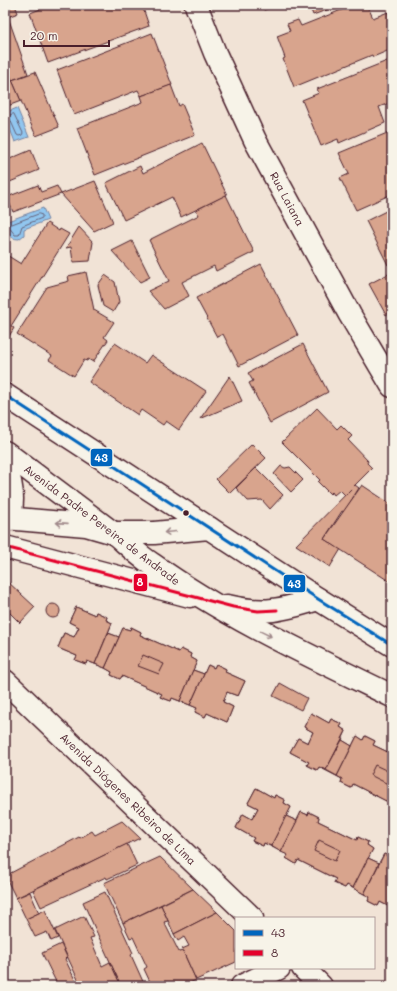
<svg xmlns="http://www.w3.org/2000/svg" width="397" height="991" font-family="Mali,sans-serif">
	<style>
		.water { fill: #91c6ef; stroke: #7583a1 }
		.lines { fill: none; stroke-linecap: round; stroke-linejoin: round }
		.shore { stroke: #666279; stroke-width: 1 }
		.building { fill: #d8a48d; stroke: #4a1f2b; fill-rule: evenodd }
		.minor-casing { stroke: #4a1f2b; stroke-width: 25 }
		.tertiary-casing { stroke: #4a1f2b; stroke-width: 25 }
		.secondary-casing { stroke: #4a1f2b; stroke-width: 25 }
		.minor { stroke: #f7f3e8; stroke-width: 22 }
		.tertiary { stroke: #f7f3e8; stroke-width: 22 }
		.secondary { stroke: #f7f3e8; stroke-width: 22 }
		.bus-1-casing { stroke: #f7f3e8; stroke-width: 6 }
		.bus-2-casing { stroke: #f7f3e8; stroke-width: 6 }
		.bus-1 { stroke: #0065bd; stroke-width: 3 }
		.bus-2 { stroke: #e4002b; stroke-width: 3 }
		.oneway { stroke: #a0898a }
		.bus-dot { fill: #4a1f2b; stroke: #f7f3e8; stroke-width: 1.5 }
		.labels { text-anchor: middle; stroke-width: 3; stroke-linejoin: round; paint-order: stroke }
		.street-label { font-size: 11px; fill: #4a1f2b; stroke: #f7f3e8 }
		.line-badge { stroke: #f7f3e8; stroke-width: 1.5 }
		.badge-label { font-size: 11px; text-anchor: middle; font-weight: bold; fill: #fff }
	</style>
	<rect width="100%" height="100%" fill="#f1e3d6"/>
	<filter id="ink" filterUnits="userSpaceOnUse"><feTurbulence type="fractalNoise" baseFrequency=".025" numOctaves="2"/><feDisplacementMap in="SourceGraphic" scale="8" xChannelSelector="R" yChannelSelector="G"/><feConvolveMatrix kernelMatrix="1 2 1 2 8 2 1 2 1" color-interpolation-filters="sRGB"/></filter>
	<g filter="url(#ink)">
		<!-- water -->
		<g class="water">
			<polygon points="17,108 29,137 15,142 5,116 5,113"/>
			<path d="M 43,208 L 48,220 L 24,229 L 24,235 L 19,239 C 9,239 6,232 5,222 Z"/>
		</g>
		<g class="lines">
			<!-- shore -->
			<g class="shore">
				<polygon points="14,114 23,133 22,135 19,136 17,135 9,117 10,115"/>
				<polygon points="39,214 42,215 42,218 22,226 19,235 15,235 9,227 10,225"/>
			</g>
		</g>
		<!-- building -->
		<g class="building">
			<polygon points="5,5 15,5 18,13 5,18"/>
			<polygon points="51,5 142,5 149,26 48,63 30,13"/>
			<polygon points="262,5 277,5 264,10"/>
			<polygon points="309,5 340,5 313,15"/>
			<polygon points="354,5 367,5 373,18 388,12 392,22 392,49 373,57 372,55 294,87 283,59 285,58 277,36 290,31 287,24 298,20 301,26"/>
			<polygon points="8,17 28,74 12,80 5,62 5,18"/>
			<polygon points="152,33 172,85 141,96 138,90 74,115 57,70"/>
			<polygon points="392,59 392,102 379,107 385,123 339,143 338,139 321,146 302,100 319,93 317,89"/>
			<polygon points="35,72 59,127 36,136 12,80"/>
			<polygon points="12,80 21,101 5,107 5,82"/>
			<polygon points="171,85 179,106 182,104 195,135 95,175 77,128 143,102 141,96"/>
			<polygon points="392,131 392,194 356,210 340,178 349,174 339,153"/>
			<polygon points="202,143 227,195 181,217 172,197 124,220 106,183 140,166 143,173"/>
			<polygon points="31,150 39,170 5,184 5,161"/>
			<polygon points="95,181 113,222 94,231 61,194"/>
			<polygon points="38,185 41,192 57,186 61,194 13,212 7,197"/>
			<polygon points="226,195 254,252 216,271 214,266 182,282 189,296 164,309 148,291 169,281 149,240 199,215 196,210"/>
			<polygon points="392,208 392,263 388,265 366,221"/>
			<polygon points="47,223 59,231 60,229 69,234 11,326 14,328 5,343 5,254 21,264"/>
			<polygon points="79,227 93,242 90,261 73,262 71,247 66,248"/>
			<polygon points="132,241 150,277 140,282 112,251"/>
			<polygon points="261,264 298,335 239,366 223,334 217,337 196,298"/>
			<polygon points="86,272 94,310 114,322 104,337 108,340 93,362 88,359 87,361 84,360 74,376 49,360 52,356 17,334 47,287 69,281 68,276"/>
			<polygon points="392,272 392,311 386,315 369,284"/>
			<polygon points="105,275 115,282 119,302 113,312 103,306 98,285"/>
			<polygon points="115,343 145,363 151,355 206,391 179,430 166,421 163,425 141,410 138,415 89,382"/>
			<polygon points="303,344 328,392 270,423 249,383 253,381 248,373"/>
			<polygon points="230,376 242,401 200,419 229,377"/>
			<polygon points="317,408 337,429 341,425 352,436 348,440 368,461 367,463 372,468 345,495 340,490 334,495 332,492 330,494 318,482 320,480 282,442"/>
			<polygon points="252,444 266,458 230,493 216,479"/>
			<polygon points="281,466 285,468 290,467 303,480 291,492 274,474"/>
			<polygon points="256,468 283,495 270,509 262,500 248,501 236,488"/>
			<polygon points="355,485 359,488 344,512 342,511 324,539 341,549 330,567 296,545"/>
			<polygon points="362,485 392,505 392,583 324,539"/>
			<polygon points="7,581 35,607 20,623 5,608 5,583"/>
			<circle cx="53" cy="611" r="7"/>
			<polygon points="76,607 95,615 96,612 107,617 106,620 112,623 108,633 119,637 123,628 130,630 131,627 141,632 140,635 179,652 181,649 191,654 190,657 197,661 193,670 204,674 208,665 214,668 216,664 226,669 225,672 245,681 238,696 227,692 223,702 233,707 227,722 207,713 205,717 195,712 197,708 190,705 172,698 171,701 160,697 162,694 122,676 120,679 111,675 112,672 105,668 87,661 86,664 75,660 77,656 58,648 64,633 74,637 79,627 69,622"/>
			<polygon points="76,607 95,615 96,612 107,617 106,620 112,623 95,664 87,661 86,664 75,660 77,656 58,648 64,633 74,637 79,627 69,622"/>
			<path d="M 131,627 L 141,632 L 140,635 L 179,652 L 181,649 L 191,654 L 190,657 L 197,661 L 180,701 L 172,698 L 171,701 L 160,697 L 162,694 L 122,676 L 120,679 L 111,675 L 112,672 L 105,668 L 123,628 L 130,630 ZM 143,655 L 164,664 L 159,674 L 138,666 Z"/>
			<polygon points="108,633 119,637 105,668 95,664"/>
			<polygon points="216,664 226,669 225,672 245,681 238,696 227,692 223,702 233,707 227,722 207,713 205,717 195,712 197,708 190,705 208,665 214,668"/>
			<polygon points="193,670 204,674 190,705 180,701"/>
			<polygon points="280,683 307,698 301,710 273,696"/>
			<polygon points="311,713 329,723 331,719 342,724 340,727 346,731 342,740 352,746 357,736 363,740 365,736 375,741 373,745 392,754 392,804 353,784 351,788 341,783 342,779 319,767 317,770 307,765 309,762 290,752 298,738 308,743 313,732 304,727"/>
			<polygon points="311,713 329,723 331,719 342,724 340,727 346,731 326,770 319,767 317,770 307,765 309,762 290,752 298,738 308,743 313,732 304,727"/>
			<polygon points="357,736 363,740 365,736 375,741 373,745 392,754 392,773 375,765 370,775 390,785 392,781 392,804 353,784 351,788 341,783 342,779 337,776"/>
			<polygon points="342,740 352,746 337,776 326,770"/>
			<polygon points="256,788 274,798 275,795 285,800 284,803 291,807 286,816 297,821 301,812 308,815 309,812 319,817 318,821 357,840 358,837 368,842 367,845 373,849 368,858 379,863 384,854 390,857 392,854 392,908 380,902 378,906 368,901 370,897 347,885 345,888 334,883 336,879 298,860 296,864 286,858 288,855 264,843 263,846 252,841 254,838 236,828 243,814 252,819 258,808 248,803"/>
			<polygon points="256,788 274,798 275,795 285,800 284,803 291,807 271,846 264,843 263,846 252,841 254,838 236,828 243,814 252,819 258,808 248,803"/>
			<path d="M 301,812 L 308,815 L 309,812 L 319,817 L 318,821 L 357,840 L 358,837 L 368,842 L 367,845 L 373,849 L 353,888 L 347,885 L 345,888 L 334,883 L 336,879 L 298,860 L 296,864 L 286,858 L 288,855 L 281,852 ZM 319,840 L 340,850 L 335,861 L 314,851 Z"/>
			<polygon points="286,816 297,821 281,852 271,846"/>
			<polygon points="122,821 140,838 16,898 5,876 79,837 80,838 92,831 95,835"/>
			<polygon points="127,844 137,865 107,879 106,877 41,907 33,890"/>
			<polygon points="384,854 390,857 392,854 392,908 380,902 378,906 368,901 370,897 364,894"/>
			<polygon points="160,857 193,889 123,923 104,883"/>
			<polygon points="368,858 379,863 364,894 353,888"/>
			<polygon points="193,889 217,912 174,934 161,905"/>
			<polygon points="30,892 39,913 26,919 16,898"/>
			<polygon points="105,892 133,953 131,955 145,986 121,986 83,902"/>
			<polygon points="161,905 168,921 164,922 179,952 183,951 196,980 183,986 152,986 144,969 147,967 133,937 130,938 123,923"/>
			<polygon points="45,910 58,938 51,941 47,932 35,937 26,919"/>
			<polygon points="217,912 236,931 236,962 196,980 182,949 189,946 184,937 178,941 174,934"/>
			<polygon points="84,916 94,937 90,938 102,966 110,962 121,986 81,986 55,930"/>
			<polygon points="61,944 67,957 65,959 78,986 58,986 42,953"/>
		</g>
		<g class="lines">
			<defs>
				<g id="minor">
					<polyline points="196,5 215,53 255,140 350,315 392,386"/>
					<polyline points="5,681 252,918"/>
					<polyline points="303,968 321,986"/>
					<polyline points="242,986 279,968"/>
				</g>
				<g id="tertiary">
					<polyline points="5,395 209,528"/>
					<polyline points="5,452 113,533"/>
				</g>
				<g id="secondary">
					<path d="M 5,465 C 12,483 15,500 9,519"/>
					<polyline points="5,518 86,525 114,533 154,533 209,528 318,599 392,645"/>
					<path d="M 114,533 C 126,543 138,555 152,564 C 226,617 310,656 392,696"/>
					<polyline points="5,547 190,596"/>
					<path d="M 227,606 C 264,615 282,610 318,599"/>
				</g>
			</defs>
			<!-- minor casing -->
			<use href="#minor" class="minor-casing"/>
			<!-- tertiary casing -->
			<use href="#tertiary" class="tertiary-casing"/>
			<!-- secondary casing -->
			<use href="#secondary" class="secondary-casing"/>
			<!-- minor -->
			<use href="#minor" class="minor"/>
			<!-- tertiary -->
			<use href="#tertiary" class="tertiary"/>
			<!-- secondary -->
			<use href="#secondary" class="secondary"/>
			<defs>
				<polyline id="bus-1" points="5,395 318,599 392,645"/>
				<polyline id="bus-2" points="5,547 233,607 258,611 277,610"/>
			</defs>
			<!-- bus-1 casing -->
			<use href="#bus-1" class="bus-1-casing"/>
			<!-- bus-2 casing -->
			<use href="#bus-2" class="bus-2-casing"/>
			<!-- bus-1 -->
			<use href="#bus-1" class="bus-1"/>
			<!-- bus-2 -->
			<use href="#bus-2" class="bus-2"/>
		</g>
		<!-- one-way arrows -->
		<defs><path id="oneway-shaft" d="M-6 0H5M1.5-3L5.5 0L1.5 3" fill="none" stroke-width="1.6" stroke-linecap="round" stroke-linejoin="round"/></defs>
		<g class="oneway">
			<use href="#oneway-shaft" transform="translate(62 523) rotate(-176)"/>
			<use href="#oneway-shaft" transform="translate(170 532) rotate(175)"/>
			<use href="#oneway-shaft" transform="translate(266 634) rotate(26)"/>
		</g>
	</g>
	<!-- markers -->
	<circle class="bus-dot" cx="186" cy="513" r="3.5"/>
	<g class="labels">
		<!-- street labels -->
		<g class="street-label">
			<text transform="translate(287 199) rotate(62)" y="4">Rua Laiana</text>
			<text transform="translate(102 525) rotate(37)" y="4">Avenida Padre Pereira de Andrade</text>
			<text transform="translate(128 799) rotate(44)" y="4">Avenida Diógenes Ribeiro de Lima</text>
		</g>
	</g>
	<g class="line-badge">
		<rect x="90" y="448" width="23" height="19" rx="4" fill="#0065bd"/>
		<rect x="133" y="573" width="15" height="19" rx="4" fill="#e4002b"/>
		<rect x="283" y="574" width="23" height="19" rx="4" fill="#0065bd"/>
	</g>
	<g class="badge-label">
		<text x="101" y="462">43</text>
		<text x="140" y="586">8</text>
		<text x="294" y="588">43</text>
	</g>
	<!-- margin -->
	<rect width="397" height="991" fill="none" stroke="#f7f3e8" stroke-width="20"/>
	<rect x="10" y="10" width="377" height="971" fill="none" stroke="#4a1f2b" stroke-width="1.5" filter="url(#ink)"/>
	<!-- legend -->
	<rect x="235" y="917" width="140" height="52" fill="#f7f3e8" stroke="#b29e9c"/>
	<rect x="243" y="930" width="20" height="6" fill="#0065bd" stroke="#b29e9c"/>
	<text x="271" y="937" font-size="12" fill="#4a1f2b">43</text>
	<rect x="243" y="950" width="20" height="6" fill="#e4002b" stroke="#b29e9c"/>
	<text x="271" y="957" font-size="12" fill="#4a1f2b">8</text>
	<!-- scale -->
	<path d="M24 40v6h85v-6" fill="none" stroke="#4a1f2b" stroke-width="2"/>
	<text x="30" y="40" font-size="12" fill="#4a1f2b" stroke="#f7f3e8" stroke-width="3" paint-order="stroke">20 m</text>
</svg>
